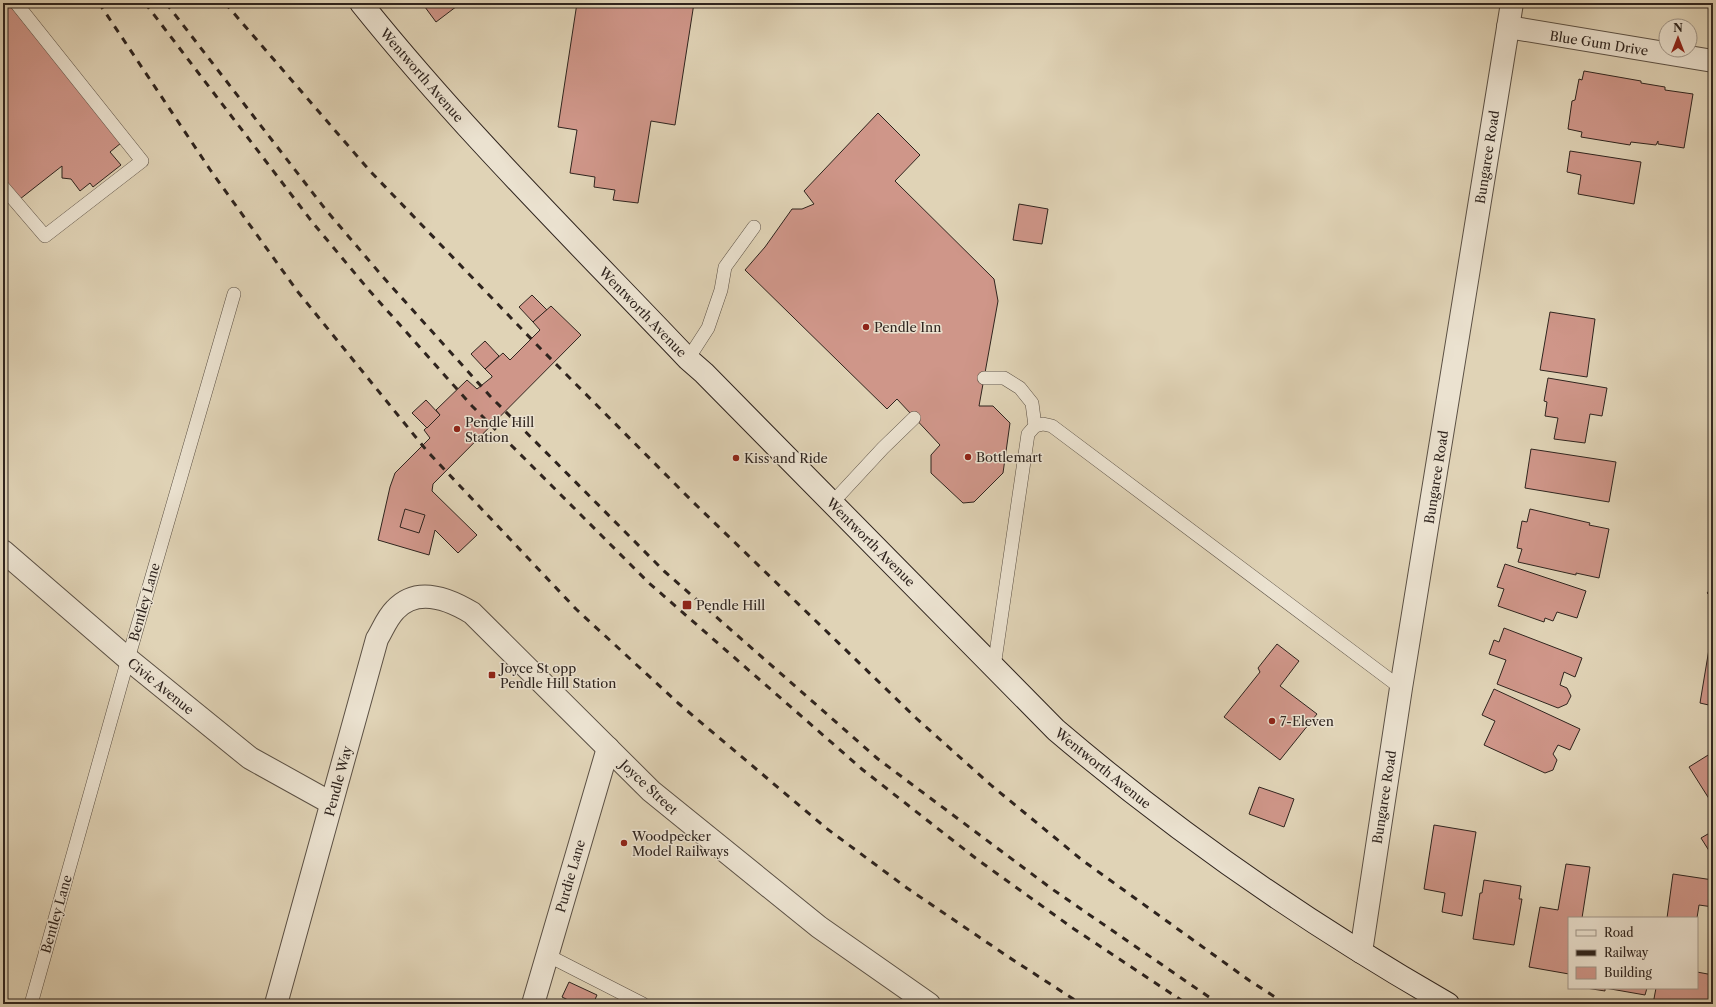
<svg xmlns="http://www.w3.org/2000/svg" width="1716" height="1007" viewBox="0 0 1716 1007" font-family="'Libre Caslon Text',serif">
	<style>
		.building { fill: #cf9689; stroke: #2f241e }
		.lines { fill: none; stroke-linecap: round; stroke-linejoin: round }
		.service-casing { stroke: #5b5044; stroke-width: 14 }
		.minor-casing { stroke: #5b5044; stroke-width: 24 }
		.tertiary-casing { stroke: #5b5044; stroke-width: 24 }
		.secondary-casing { stroke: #2f241e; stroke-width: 24 }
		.service { stroke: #ebe2d0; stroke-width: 13 }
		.minor { stroke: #ebe2d0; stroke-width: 22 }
		.tertiary { stroke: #ebe2d0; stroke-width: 22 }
		.secondary { stroke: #ebe2d0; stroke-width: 22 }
		.rail { stroke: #2f241e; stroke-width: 3; stroke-dasharray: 7 7; stroke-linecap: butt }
		.poi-dot { fill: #8f2418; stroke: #ebe2d0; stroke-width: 1.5 }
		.labels { text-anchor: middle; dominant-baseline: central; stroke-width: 3; stroke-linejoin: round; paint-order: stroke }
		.street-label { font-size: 13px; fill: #2f241e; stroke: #ebe2d0 }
		.poi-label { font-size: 13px; fill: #2f241e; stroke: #ebe2d0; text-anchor: start }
	</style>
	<rect width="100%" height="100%" fill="#e0d3b6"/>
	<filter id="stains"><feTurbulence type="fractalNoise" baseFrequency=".005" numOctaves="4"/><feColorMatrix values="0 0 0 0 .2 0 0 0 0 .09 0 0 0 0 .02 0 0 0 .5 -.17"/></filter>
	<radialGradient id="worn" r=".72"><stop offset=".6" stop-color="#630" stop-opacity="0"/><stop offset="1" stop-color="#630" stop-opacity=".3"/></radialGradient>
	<g class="building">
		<polygon points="3,3 8,3 121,143 110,152 121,165 93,187 90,183 80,191 71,179 62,178 62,166 20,199 3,178"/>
		<polygon points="422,3 461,3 436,22"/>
		<polygon points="577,3 694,3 675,125 651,121 638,203 613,200 615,190 594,187 595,177 570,173 577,130 558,127"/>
		<polygon points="1584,71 1641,81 1641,83 1665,87 1665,90 1693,94 1684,148 1658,144 1658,141 1656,145 1631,142 1630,145 1581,137 1582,132 1568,129 1572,101 1575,100 1579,79 1582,80"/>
		<polygon points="878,113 920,155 895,181 994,279 998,301 979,406 993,406 1010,423 1003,473 974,502 963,503 931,473 931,455 940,445 897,399 887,409 745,270 765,247 792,209 802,209 814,204 804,191"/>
		<polygon points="1570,151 1641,162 1634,204 1578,194 1581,175 1567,172"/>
		<polygon points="1019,204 1048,209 1042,244 1013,240"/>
		<polygon points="532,295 547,310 533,322 519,307"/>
		<polygon points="551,306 581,335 433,484 432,491 477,535 458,553 435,530 429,555 378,540 390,487 395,473 430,438 424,430 440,415 436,410 467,380 477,389 492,377 492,376 485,369 503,353 510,360 540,330 533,322"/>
		<polygon points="1550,312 1595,319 1587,377 1540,370"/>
		<polygon points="485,341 499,356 485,369 471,354"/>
		<polygon points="1548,378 1607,388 1602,416 1590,414 1585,443 1554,439 1558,418 1545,416 1547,402 1544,401"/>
		<polygon points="426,400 440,415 427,428 412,413"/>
		<polygon points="1531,449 1616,462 1609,502 1525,488"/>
		<polygon points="405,509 425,515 419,533 400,527"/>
		<polygon points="1530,509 1590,523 1589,525 1609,529 1599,578 1576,573 1576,575 1518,562 1522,549 1517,548 1522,521 1527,522"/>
		<polygon points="1505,564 1586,591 1577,618 1557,612 1553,621 1545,618 1544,622 1498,606 1504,589 1497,587"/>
		<polygon points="1713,586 1713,598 1707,593"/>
		<polygon points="1504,628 1582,658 1575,677 1564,672 1560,685 1567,688 1571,696 1567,704 1558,708 1497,684 1506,660 1489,654 1494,640 1499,642"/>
		<polygon points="1711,637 1713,638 1713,706 1700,703"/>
		<polygon points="1277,644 1299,661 1280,686 1317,714 1280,760 1224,717 1260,672 1258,668"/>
		<polygon points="1494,689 1580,729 1570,750 1558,745 1553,754 1557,760 1553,770 1545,773 1484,745 1495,721 1482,715"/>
		<polygon points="1713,752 1713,805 1689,767"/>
		<polygon points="1259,787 1294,799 1284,827 1249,814"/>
		<polygon points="1434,825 1476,832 1462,916 1442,912 1445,893 1424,889"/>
		<polygon points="1713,831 1713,857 1701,838"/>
		<polygon points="1566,864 1590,867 1582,918 1569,918 1569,974 1529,967 1540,907 1558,910"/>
		<polygon points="1673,874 1713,880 1713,907 1699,905 1697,918 1667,918"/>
		<polygon points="1484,880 1521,886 1519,899 1522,899 1514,945 1473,939 1480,893 1482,893"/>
		<polygon points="1697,972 1713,975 1713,1004 1653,1004 1656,988 1697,988"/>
		<polygon points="569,982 597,995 593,1004 576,1004 562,997"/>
		<polygon points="1586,988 1647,988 1645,995 1605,988 1605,991"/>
	</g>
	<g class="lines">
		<defs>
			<g id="service">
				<polyline points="3,187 45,236 142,161 16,3"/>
				<polyline points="688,359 708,328 721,290 725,267 754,227"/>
				<polyline points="984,378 1004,378 1020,388 1032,403 1035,426"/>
				<polyline points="832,503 883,448 914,418"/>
				<polyline points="994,667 1028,434 1035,426 1043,424 1052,426 1401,688"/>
				<polyline points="547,955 643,1004"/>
				<polyline points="31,1004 128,659 234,294"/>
			</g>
			<g id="minor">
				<polyline points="1508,27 1713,61"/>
				<polyline points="3,551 128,659 250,758 331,803"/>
				<path d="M276,1004L377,639C383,629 387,618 395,610C417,586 449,599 472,613L651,791L819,927L929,1004"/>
				<polyline points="533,1004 608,748"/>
			</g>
			<polyline id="tertiary" points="1361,952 1401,688 1512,3"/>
			<path id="secondary" d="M361,3C462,129 577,242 688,359L704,373L1056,730C1177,833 1310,925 1448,1004"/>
		</defs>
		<use href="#service" class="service-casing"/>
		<use href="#minor" class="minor-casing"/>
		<use href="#tertiary" class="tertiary-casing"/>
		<use href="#secondary" class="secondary-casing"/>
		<use href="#service" class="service"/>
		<use href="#minor" class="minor"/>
		<use href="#tertiary" class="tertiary"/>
		<use href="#secondary" class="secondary"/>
		<g class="rail">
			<polyline points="99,3 211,171 298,292 427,451 576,609 678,703 826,828 907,888 1007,956 1081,1004"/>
			<polyline points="145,3 313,223 368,289 472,406 649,583 863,770 978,860 1074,929 1187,1004"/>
			<polyline points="166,3 326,210 383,277 490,396 664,571 878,759 1052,889 1219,1004"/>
			<polyline points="225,3 370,171 538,346 692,501 916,718 992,786 1082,860 1250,981 1286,1004"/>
		</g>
	</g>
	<g class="poi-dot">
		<circle cx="866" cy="327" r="4"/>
		<circle cx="457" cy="429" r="4"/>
		<circle cx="968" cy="457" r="4"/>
		<circle cx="736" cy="458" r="4"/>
		<rect x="682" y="600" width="10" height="10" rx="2"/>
		<rect x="488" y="671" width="8" height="8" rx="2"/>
		<circle cx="1272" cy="721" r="4"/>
		<circle cx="624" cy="843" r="4"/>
	</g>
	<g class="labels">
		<g class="street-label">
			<text transform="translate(1599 43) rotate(9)">Blue Gum Drive</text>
			<text transform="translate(422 75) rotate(49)">Wentworth Avenue</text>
			<text transform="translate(1487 157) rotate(-81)">Bungaree Road</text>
			<text transform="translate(643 312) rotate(46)">Wentworth Avenue</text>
			<text transform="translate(1436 477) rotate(-81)">Bungaree Road</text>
			<text transform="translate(871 542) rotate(45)">Wentworth Avenue</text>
			<text transform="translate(144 602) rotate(-74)">Bentley Lane</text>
			<text transform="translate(161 686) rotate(39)">Civic Avenue</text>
			<text transform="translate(1103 768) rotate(39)">Wentworth Avenue</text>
			<text transform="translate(338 781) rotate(-75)">Pendle Way</text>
			<text transform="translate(649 787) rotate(43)">Joyce Street</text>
			<text transform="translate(1384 797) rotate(-81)">Bungaree Road</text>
			<text transform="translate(570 876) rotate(-74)">Purdie Lane</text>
			<text transform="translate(56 914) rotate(-74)">Bentley Lane</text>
		</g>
		<g class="poi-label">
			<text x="874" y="327">Pendle Inn</text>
			<text x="465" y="422">Pendle Hill<tspan x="465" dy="15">Station</tspan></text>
			<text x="976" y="457">Bottlemart</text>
			<text x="744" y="458">Kiss and Ride</text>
			<text x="696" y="605">Pendle Hill</text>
			<text x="500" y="668">Joyce St opp<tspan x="500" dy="15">Pendle Hill Station</tspan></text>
			<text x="1280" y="721">7-Eleven</text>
			<text x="632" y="836">Woodpecker<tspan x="632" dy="15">Model Railways</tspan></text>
		</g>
	</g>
	<rect width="1716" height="1007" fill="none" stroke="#e0d3b6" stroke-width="16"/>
	<rect x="4" y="4" width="1708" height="999" fill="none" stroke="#2f241e" stroke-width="2"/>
	<rect x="8" y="8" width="1700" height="991" fill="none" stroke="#2f241e"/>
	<rect x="1568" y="917" width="130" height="72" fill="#ebe2d0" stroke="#a09689"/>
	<rect x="1576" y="930" width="20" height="6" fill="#ebe2d0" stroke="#a09689"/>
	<text x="1604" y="937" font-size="12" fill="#2f241e">Road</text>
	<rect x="1576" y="950" width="20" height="6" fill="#2f241e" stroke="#a09689"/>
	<text x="1604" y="957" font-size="12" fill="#2f241e">Railway</text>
	<rect x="1576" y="967" width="20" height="12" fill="#cf9689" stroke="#a09689"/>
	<text x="1604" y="977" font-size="12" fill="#2f241e">Building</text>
	<g transform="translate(1678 38)"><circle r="19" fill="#ebe2d0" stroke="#a09689"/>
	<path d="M0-3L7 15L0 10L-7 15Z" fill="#8f2418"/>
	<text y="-6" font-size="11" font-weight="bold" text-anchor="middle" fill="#2f241e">N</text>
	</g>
	<rect width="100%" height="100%" filter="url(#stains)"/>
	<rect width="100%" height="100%" fill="url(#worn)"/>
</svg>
